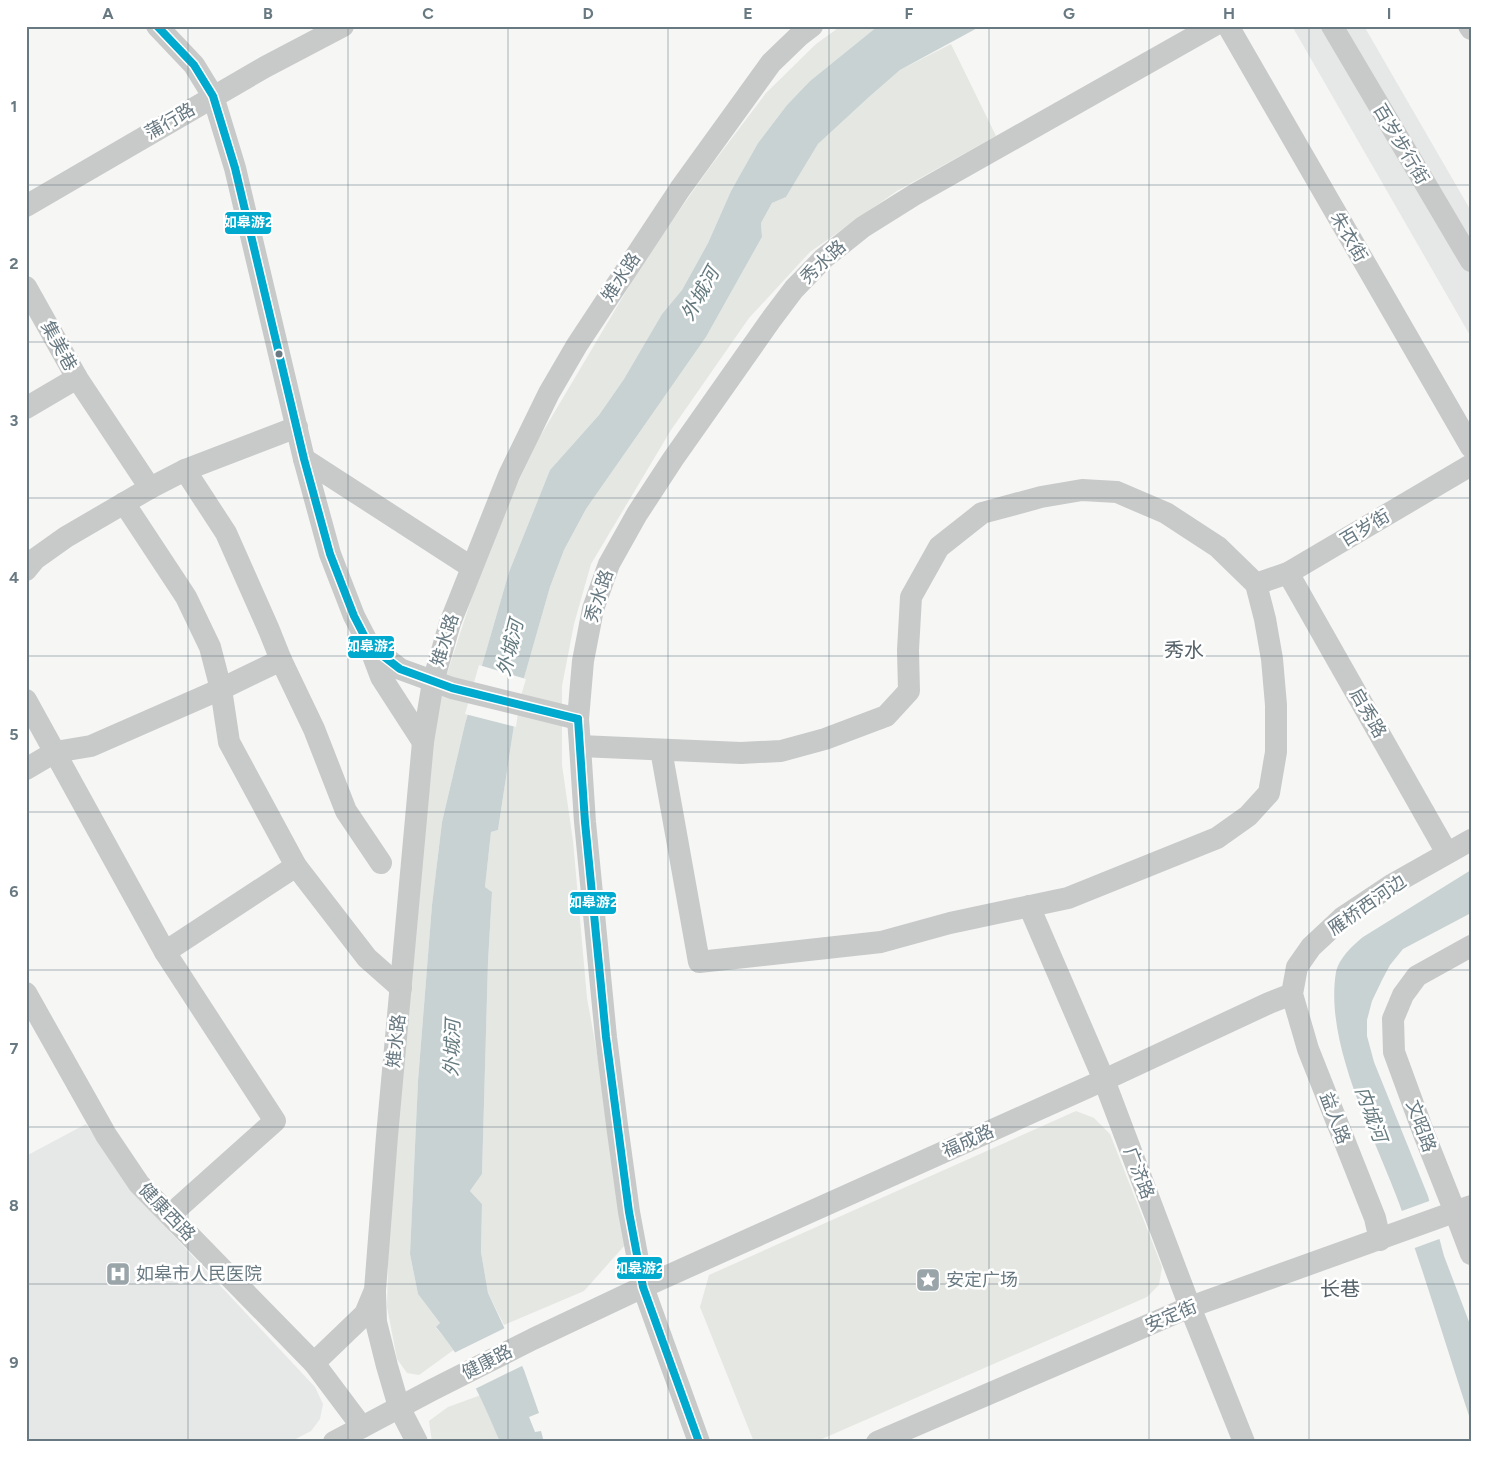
<svg xmlns="http://www.w3.org/2000/svg" width="1497" height="1468" viewBox="0 0 1497 1468" font-family="Figtree,'Noto Sans SC',sans-serif">
	<style>
		.built { fill: #e6e7e7 }
		.green { fill: #e5e7e2 }
		.water { fill: #c8d2d3 }
		.pier { fill: #f6f6f5 }
		.lines { fill: none; stroke-linecap: round; stroke-linejoin: round }
		.minor { stroke: #c8caca; stroke-width: 22 }
		.bus-1-casing { stroke: #fff; stroke-width: 11 }
		.bus-1 { stroke: #00a9ce; stroke-width: 8 }
		.grid { fill: none; stroke: #687982; stroke-width: 1; stroke-opacity: 0.55 }
		.bus-dot { fill: #687982; stroke: #fff; stroke-width: 2 }
		.labels { text-anchor: middle; dominant-baseline: central; stroke-width: 5; stroke-linejoin: round; paint-order: stroke }
		.street-label { font-size: 18px; fill: #687982; stroke: #fff }
		.poi-label { font-size: 18px; fill: #687982; stroke: #fff; text-anchor: start }
		.water-label { font-size: 19px; font-style: italic; fill: #647a7f; stroke: #fff }
		.quarter-label { font-size: 20px; fill: #556168; stroke: #fff }
		.line-badge { stroke: #fff; stroke-width: 2 }
		.badge-label { font-size: 14px; text-anchor: middle; font-weight: bold; fill: #fff }
		.neatline { fill: none; stroke: #687982; stroke-width: 2 }
		.grid-label { font-size: 16px; text-anchor: middle; font-weight: bold; fill: #687982 }
	</style>
	<rect width="100%" height="100%" fill="#f6f6f5"/>
	<g class="built">
		<polygon points="1292,26 1364,26 1471,211 1471,337"/>
		<polygon points="86,1124 129,1188 315,1387 323,1404 320,1419 311,1431 290,1442 26,1442 26,1156"/>
	</g>
	<g class="green">
		<polygon points="841,26 878,26 810,81 787,105 758,143 731,191 708,243 682,290 662,314 624,379 599,415 550,470 509,572 465,724 442,822 432,905 418,1081 410,1254 418,1294 440,1323 436,1328 455,1349 419,1375 407,1373 397,1359 387,1307 391,1138 436,708 489,544 538,440 647,256 710,167 766,93 816,44"/>
		<polygon points="951,44 996,136 897,191 810,252 749,318 671,430 591,564 574,624 562,686 562,765 573,841 587,998 605,1097 625,1245 584,1291 504,1325 488,1293 481,1252 482,1204 470,1191 482,1174 488,962 492,892 485,887 491,832 498,830 518,699 550,587 564,550 586,509 706,337 762,237 761,223 772,203 786,197 818,144 869,97 900,70"/>
		<polygon points="1076,1111 1094,1118 1110,1134 1162,1267 1159,1285 1147,1297 815,1442 754,1442 700,1307 709,1275"/>
		<polygon points="481,1395 500,1442 432,1442 429,1421 448,1407"/>
	</g>
	<g class="water">
		<path d="M878,26H981L900,70L869,97L818,144L786,197L772,203L761,223L762,237L706,337L586,509L564,550L550,587L518,699L498,830L491,832L485,887L492,892L488,962L482,1174L470,1191L482,1204L481,1252L488,1293L524,1370L539,1413L529,1417L535,1432L541,1431L544,1442H500C482,1399 466,1363 436,1327L440,1323L418,1294L410,1254L418,1081L432,905L442,822L465,724L509,572L550,470L599,415L624,379L662,314L682,290L708,243L731,191L758,143L787,105L810,81Z"/>
		<path d="M1471,870V913L1403,949L1390,965L1382,980L1372,1001L1367,1020V1036L1374,1062L1428,1196L1444,1256L1471,1327V1422C1447,1349 1425,1275 1399,1203C1375,1137 1324,1044 1336,972C1339,958 1353,945 1363,937Z"/>
	</g>
	<g class="pier">
		<polygon points="479,665 526,679 520,699 516,727 465,714"/>
		<polygon points="1432,1200 1442,1238 1412,1249 1399,1212"/>
		<polygon points="507,1327 524,1365 475,1389 454,1353"/>
	</g>
	<g class="lines">
		<g class="minor">
			<polyline points="157,26 194,65 213,96 235,168 304,459 330,554 354,616 369,645 400,669 452,688 578,719"/>
			<polyline points="1228,26 1471,447"/>
			<polyline points="1332,26 1471,261"/>
			<polyline points="1469,26 1471,29"/>
			<polyline points="26,206 265,67 343,26"/>
			<polyline points="26,287 77,378 150,488"/>
			<polyline points="26,408 77,378"/>
			<polyline points="304,459 471,567"/>
			<polyline points="185,470 226,533 269,630 281,660 314,729 346,811 381,863"/>
			<polyline points="124,503 186,597 210,647 221,689 229,742 296,866 367,958 401,988"/>
			<polyline points="26,570 35,559 66,537 150,488 185,470 297,427"/>
			<polyline points="1288,573 1447,853"/>
			<polyline points="1256,584 1288,573 1471,465"/>
			<polyline points="369,645 381,677 423,742"/>
			<polyline points="26,700 165,952 275,1121 170,1215"/>
			<polyline points="580,746 741,753 781,751 825,739 886,716 909,691 908,650 911,597 939,547 982,513 1041,497 1082,490 1117,492 1166,513 1218,547 1256,584 1265,619 1272,659 1276,705 1276,752 1269,793 1248,816 1217,838 1068,898 950,923 881,942 699,962 661,750"/>
			<polyline points="26,769 55,752 91,746 221,689 281,660"/>
			<polyline points="1029,906 1104,1080 1190,1307 1244,1442"/>
			<polyline points="1471,946 1417,976 1403,995 1393,1019 1394,1052 1424,1134 1455,1212 1471,1254"/>
			<polyline points="165,952 296,866"/>
			<polyline points="26,993 106,1135 139,1184 314,1363 362,1427"/>
			<polyline points="1380,1240 1375,1218 1308,1049 1292,994 1297,967 1311,947 1342,918 1393,884 1471,840"/>
			<polyline points="375,1293 376,1322 387,1366 399,1407 417,1442"/>
			<polyline points="314,1363 365,1314 375,1290 387,1136 423,742 433,682 450,623 509,475 549,393 577,345 680,189 771,63 799,36 812,26"/>
			<polyline points="334,1442 432,1390 533,1339 643,1287 1104,1080 1269,1003 1292,994"/>
			<polyline points="699,1442 643,1287 629,1212 617,1125 606,1037 585,822 580,746 578,719 583,661 593,609 609,564 637,514 673,459 770,321 794,289 824,258 863,227 914,195 1213,26"/>
			<polyline points="877,1442 1190,1307 1471,1206"/>
		</g>
		<defs>
			<g id="bus-1">
				<polyline points="157,26 194,65 213,96 235,168 304,459 330,554 354,616 369,645 400,669 452,688 578,719"/>
				<polyline points="578,719 585,822 606,1037 629,1212 643,1287 699,1442"/>
			</g>
		</defs>
		<use href="#bus-1" class="bus-1-casing"/>
		<use href="#bus-1" class="bus-1"/>
	</g>
	<path class="grid" d="M188,26V1442M348,26V1442M508,26V1442M668,26V1442M829,26V1442M989,26V1442M1149,26V1442M1309,26V1442M26,185H1471M26,342H1471M26,498H1471M26,656H1471M26,812H1471M26,970H1471M26,1127H1471M26,1284H1471"/>
	<defs>
		<symbol id="hospital-square" viewBox="-11 -11 22 22"><rect x="-9" y="-9" width="18" height="18" rx="4" fill="#9aa5aa" stroke="#fff"/><path d="M-5-5h3v3.5h4V-5h3V5h-3V1.5h-4V5h-3Z" fill="#fff"/></symbol>
		<symbol id="sight-square" viewBox="-11 -11 22 22"><rect x="-9" y="-9" width="18" height="18" rx="4" fill="#9aa5aa" stroke="#fff"/><path d="M0-6L1.8-2.2L6-1.7L2.9 1.2L3.7 5.4L0 3.3L-3.7 5.4L-2.9 1.2L-6-1.7L-1.8-2.2Z" fill="#fff"/></symbol>
	</defs>
	<g fill-rule="evenodd">
		<use href="#hospital-square" x="104" y="1260" width="28" height="28"/>
		<use href="#sight-square" x="914" y="1266" width="28" height="28"/>
	</g>
	<circle class="bus-dot" cx="279" cy="354" r="4.5"/>
	<g class="labels">
		<g class="street-label">
			<text transform="translate(170 121) rotate(-30)">蒲行路</text>
			<text transform="translate(1401 144) rotate(59)">百岁步行街</text>
			<text transform="translate(1349 237) rotate(60)">朱衣街</text>
			<text transform="translate(823 262) rotate(-43)">秀水路</text>
			<text transform="translate(621 277) rotate(-57)">雉水路</text>
			<text transform="translate(59 346) rotate(61)">集美巷</text>
			<text transform="translate(1365 528) rotate(-31)">百岁街</text>
			<text transform="translate(599 596) rotate(-72)">秀水路</text>
			<text transform="translate(445 640) rotate(-73)">雉水路</text>
			<text transform="translate(1368 713) rotate(60)">启秀路</text>
			<text transform="translate(1367 905) rotate(-35)">雁桥西河边</text>
			<text transform="translate(396 1041) rotate(-84)">雉水路</text>
			<text transform="translate(1335 1118) rotate(69)">益人路</text>
			<text transform="translate(1421 1126) rotate(70)">文昭路</text>
			<text transform="translate(968 1141) rotate(-24)">福成路</text>
			<text transform="translate(1139 1173) rotate(69)">广济路</text>
			<text transform="translate(167 1212) rotate(46)">健康西路</text>
			<text transform="translate(1171 1316) rotate(-23)">安定街</text>
			<text transform="translate(487 1362) rotate(-27)">健康路</text>
		</g>
		<g class="poi-label">
			<text x="136" y="1274">如皋市人民医院</text>
			<text x="946" y="1280">安定广场</text>
		</g>
		<g class="water-label">
			<text transform="translate(700 294) rotate(-61)">外城河</text>
			<text transform="translate(510 648) rotate(-76)">外城河</text>
			<text transform="translate(452 1048) rotate(-88)">外城河</text>
			<text transform="translate(1371 1114) rotate(70)">内城河</text>
		</g>
		<g class="quarter-label">
			<text x="1184" y="650">秀水</text>
			<text x="1340" y="1289">长巷</text>
		</g>
	</g>
	<g class="line-badge">
		<rect x="224" y="211" width="48" height="24" rx="5" fill="#00a9ce"/>
		<rect x="347" y="635" width="48" height="24" rx="5" fill="#00a9ce"/>
		<rect x="569" y="891" width="48" height="24" rx="5" fill="#00a9ce"/>
		<rect x="616" y="1256" width="47" height="24" rx="5" fill="#00a9ce"/>
	</g>
	<g class="badge-label">
		<text x="248" y="227">如皋游2</text>
		<text x="371" y="651">如皋游2</text>
		<text x="593" y="907">如皋游2</text>
		<text x="639" y="1273">如皋游2</text>
	</g>
	<rect width="1497" height="1468" fill="none" stroke="#ffffff" stroke-width="55"/>
	<rect x="28" y="28" width="1442" height="1412" class="neatline"/>
	<g class="grid-label">
		<text x="108" y="19">A</text>
		<text x="268" y="19">B</text>
		<text x="428" y="19">C</text>
		<text x="588" y="19">D</text>
		<text x="748" y="19">E</text>
		<text x="909" y="19">F</text>
		<text x="1069" y="19">G</text>
		<text x="1229" y="19">H</text>
		<text x="1389" y="19">I</text>
		<text x="14" y="112">1</text>
		<text x="14" y="269">2</text>
		<text x="14" y="426">3</text>
		<text x="14" y="583">4</text>
		<text x="14" y="740">5</text>
		<text x="14" y="897">6</text>
		<text x="14" y="1054">7</text>
		<text x="14" y="1211">8</text>
		<text x="14" y="1368">9</text>
	</g>
</svg>
